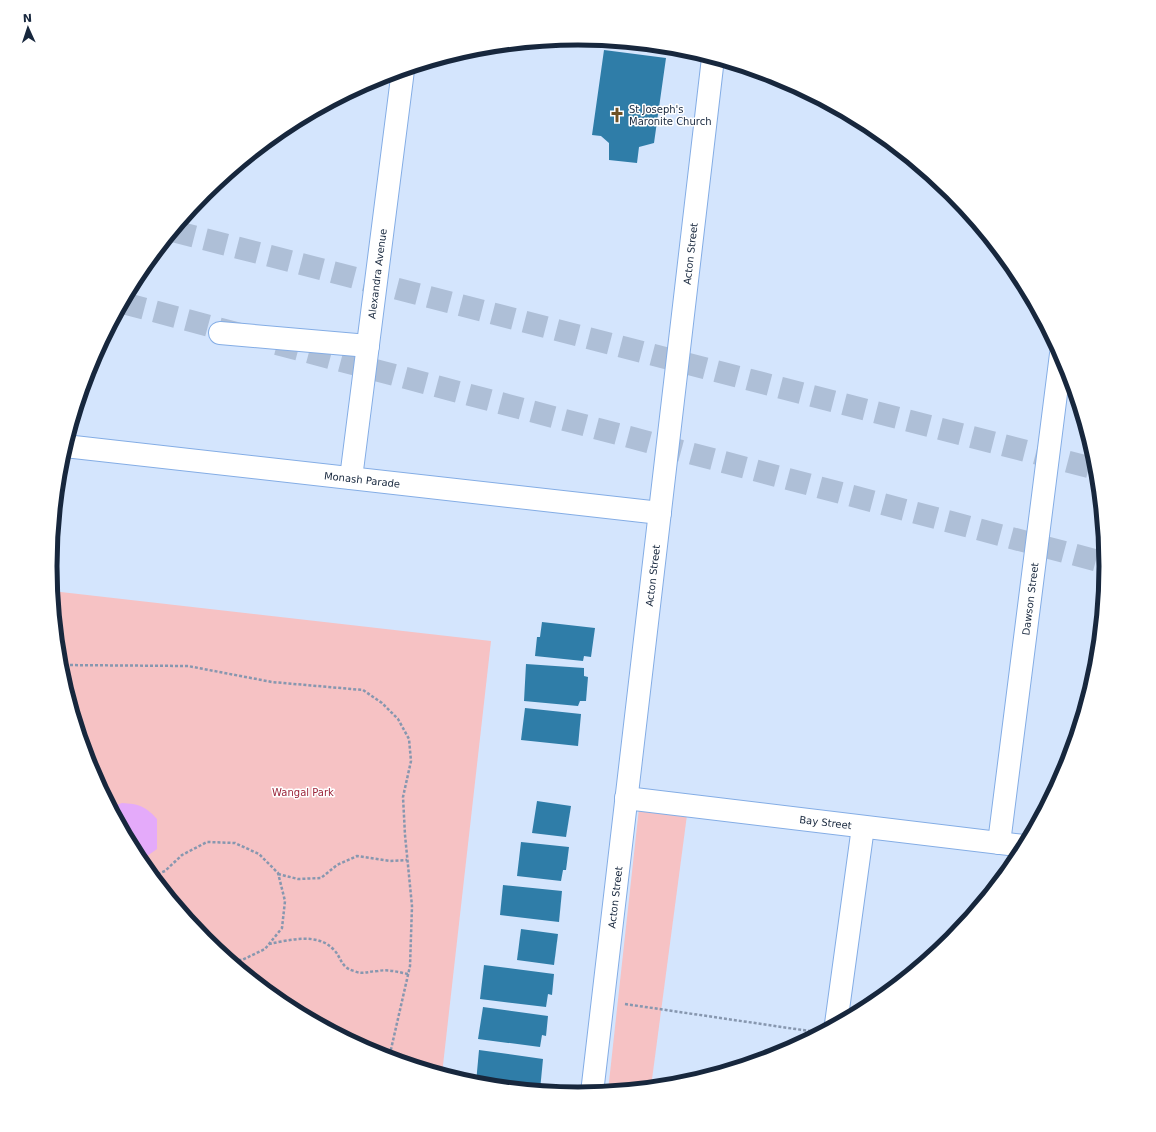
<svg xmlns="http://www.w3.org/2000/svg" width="1156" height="1132" viewBox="0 0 1156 1132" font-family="'DejaVu Sans',sans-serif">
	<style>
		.green { fill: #f6c2c4 }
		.water { fill: #e4aafa }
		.building { fill: #2f7da8 }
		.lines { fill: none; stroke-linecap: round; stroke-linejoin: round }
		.highway-tunnel { stroke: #aebfd7; stroke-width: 22; stroke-dasharray: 22 11; stroke-linecap: butt }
		.minor-casing { stroke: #84ade5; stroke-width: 24 }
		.path { stroke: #8797af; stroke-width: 2.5; stroke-dasharray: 3 2; stroke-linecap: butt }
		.minor { stroke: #fff; stroke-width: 22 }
		.labels { text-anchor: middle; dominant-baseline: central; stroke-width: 3; stroke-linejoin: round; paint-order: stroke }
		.poi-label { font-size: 10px; fill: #17273d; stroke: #fff; text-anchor: start }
		.street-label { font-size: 10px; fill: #17273d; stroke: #fff }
		.park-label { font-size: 10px; fill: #9b2439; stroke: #fff }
		.rim { fill: none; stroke: #17273d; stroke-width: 5 }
	</style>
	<rect width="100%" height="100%" fill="#d4e5fd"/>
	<g class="green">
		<polygon points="52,591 491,641 442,1074 376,1054 284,1005 204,939 139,859 90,768 60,669"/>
		<polygon points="639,808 687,815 651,1087 608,1091"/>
	</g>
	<path class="water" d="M122,803C139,804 145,806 157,819V849L140,861L111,807Z"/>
	<g class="building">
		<polygon points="604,50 666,58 654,143 639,147 637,163 609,160 609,143 601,136 592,135"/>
		<polygon points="542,622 595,628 591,657 584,656 583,661 535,656 537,637 540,637"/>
		<polygon points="526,664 584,668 584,676 588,677 586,701 580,701 578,706 524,701"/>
		<polygon points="525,708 581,714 578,746 521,740"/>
		<polygon points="537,801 571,806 566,837 532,833"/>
		<polygon points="521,842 569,847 566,870 563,870 561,881 517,876"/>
		<polygon points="503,885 562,891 559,922 500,915"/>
		<polygon points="521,929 558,934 554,965 517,960"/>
		<polygon points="484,965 554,974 552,995 548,994 546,1007 480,999"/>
		<polygon points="483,1007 548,1016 546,1036 542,1035 540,1047 478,1039"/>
		<polygon points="479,1050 543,1059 540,1090 476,1083"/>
	</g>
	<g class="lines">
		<g class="highway-tunnel">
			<polyline points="173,231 1096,469"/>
			<polyline points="123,303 240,334"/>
			<polyline points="277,344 1106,563"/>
		</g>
		<defs>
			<g id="minor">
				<polyline points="220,333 368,346"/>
				<path id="s1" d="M65,446L660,513"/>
				<path id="s2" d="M351,478L403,70"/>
				<path id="s3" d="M626,798L1024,846"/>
				<path id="s4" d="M999,843L1061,354"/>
				<polyline points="836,1024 863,827"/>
				<path id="s5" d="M592,1093L713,58"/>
			</g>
		</defs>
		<use href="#minor" class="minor-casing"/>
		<g class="path">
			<polyline points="60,665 188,666 272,682 363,690 382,703 398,719 409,739 411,761 403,797 405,835 412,906 410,966 389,1058"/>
			<polyline points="278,874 298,879 321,878 337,865 357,856 390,861 407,860"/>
			<polyline points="153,876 165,871 182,855 207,842 235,843 259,854 278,873 285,901 282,928 265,949 242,960 230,960"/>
			<path d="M269,944C289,940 318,932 334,950C342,958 340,967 354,971C363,975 369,971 378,971C388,969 398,972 408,974"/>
			<polyline points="625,1004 816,1032"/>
		</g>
		<use href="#minor" class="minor"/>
	</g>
	<defs>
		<symbol id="church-bare" viewBox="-9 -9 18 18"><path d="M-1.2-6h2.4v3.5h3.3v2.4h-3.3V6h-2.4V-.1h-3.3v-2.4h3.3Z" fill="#6f5226" stroke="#fff" stroke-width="2.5" paint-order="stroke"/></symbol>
	</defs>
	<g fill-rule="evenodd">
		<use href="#church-bare" x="606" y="104" width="22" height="22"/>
	</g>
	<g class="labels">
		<g class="poi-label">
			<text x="629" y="109">St Joseph's<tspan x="629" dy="12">Maronite Church</tspan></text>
		</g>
		<g class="street-label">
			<text stroke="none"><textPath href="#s5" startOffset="845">Acton Street</textPath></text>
			<text stroke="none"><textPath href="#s2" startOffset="206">Alexandra Avenue</textPath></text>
			<text stroke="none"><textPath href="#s1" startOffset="299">Monash Parade</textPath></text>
			<text stroke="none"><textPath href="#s5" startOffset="521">Acton Street</textPath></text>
			<text stroke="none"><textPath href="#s4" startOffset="246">Dawson Street</textPath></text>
			<text stroke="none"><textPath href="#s3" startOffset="201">Bay Street</textPath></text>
			<text stroke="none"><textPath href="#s5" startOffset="197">Acton Street</textPath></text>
		</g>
		<g class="park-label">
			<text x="303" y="792">Wangal Park</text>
		</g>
	</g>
	<path d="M0 0H1156V1132H0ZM57 566a521 521 0 1 1 1042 0a521 521 0 1 1-1042 0Z" fill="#fff" fill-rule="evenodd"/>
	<path class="rim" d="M57 566a521 521 0 1 1 1042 0a521 521 0 1 1-1042 0Z"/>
	<g transform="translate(28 28) rotate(357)" stroke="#ffffff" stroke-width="3" paint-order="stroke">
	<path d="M0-3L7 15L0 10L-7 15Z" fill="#17273d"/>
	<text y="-6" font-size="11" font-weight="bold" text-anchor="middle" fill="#17273d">N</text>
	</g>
</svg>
